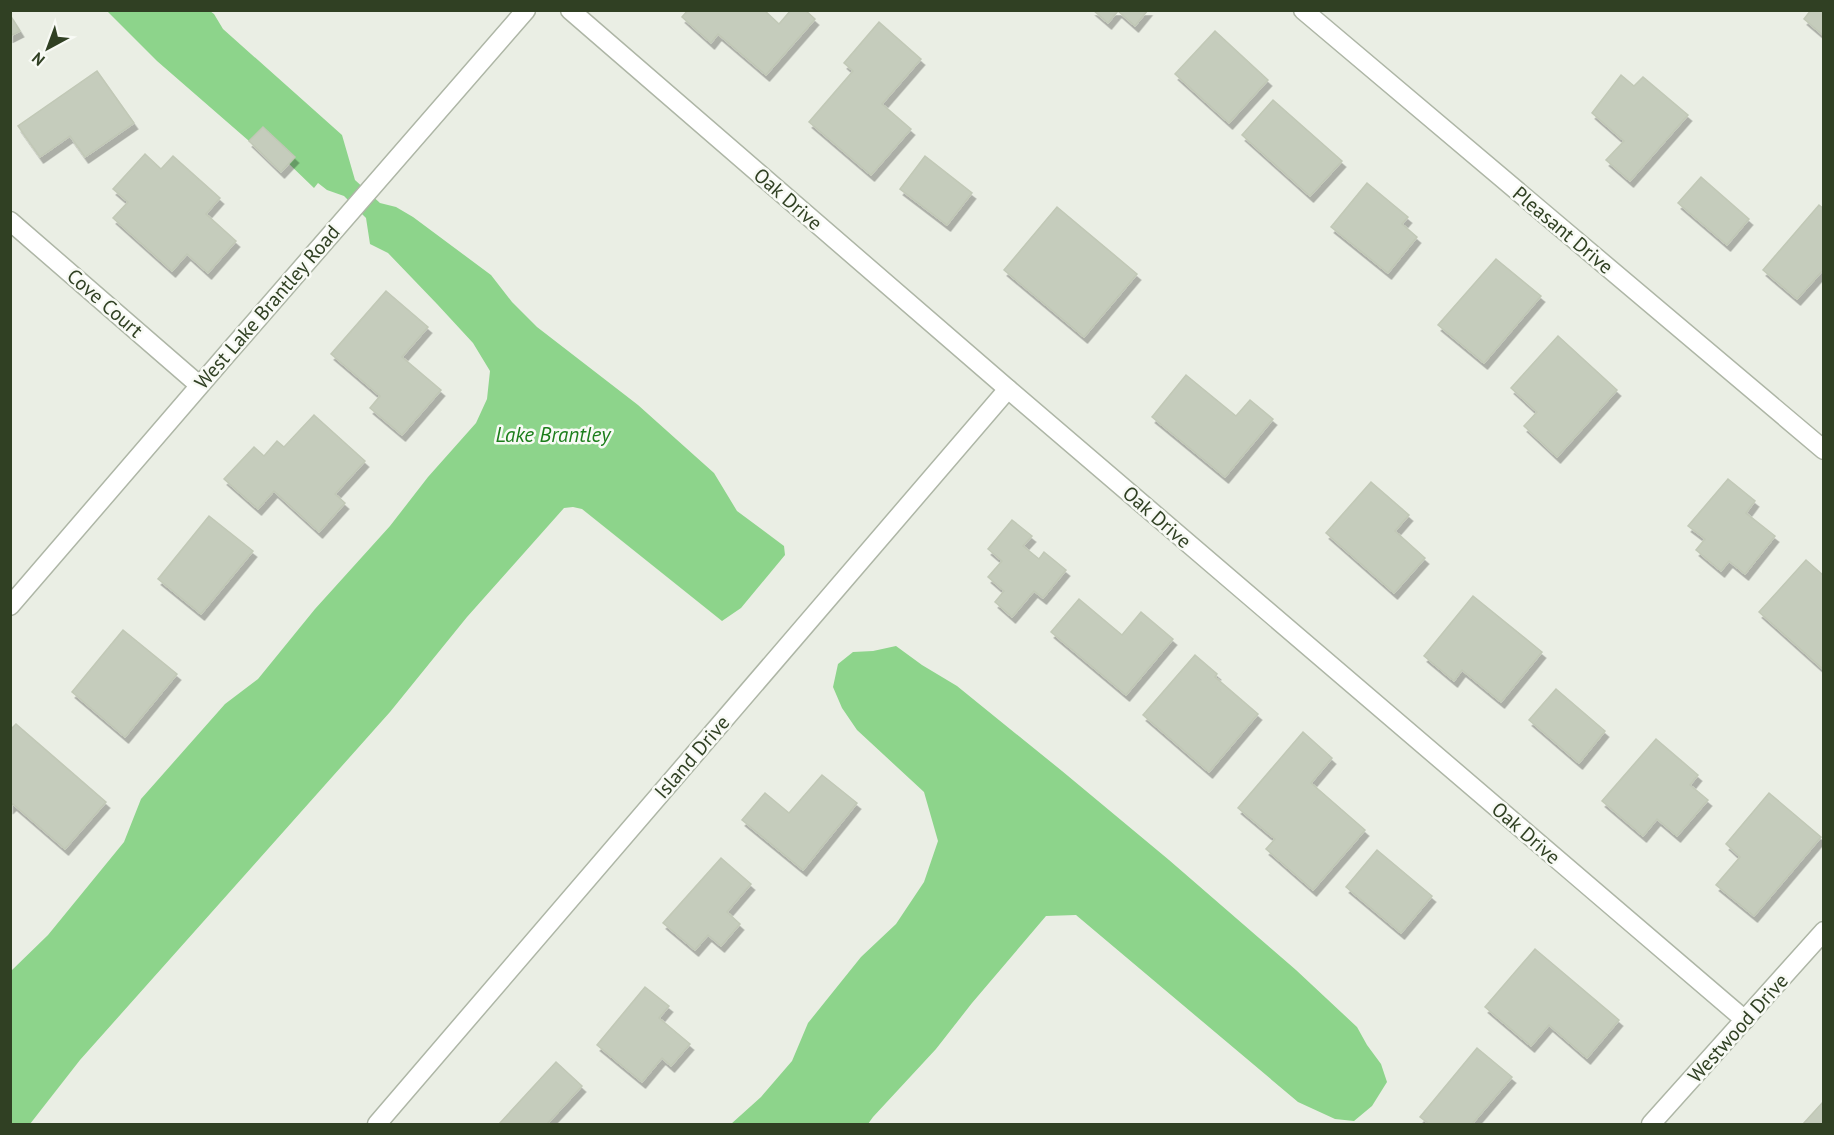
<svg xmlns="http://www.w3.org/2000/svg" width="1834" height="1135" viewBox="0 0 1834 1135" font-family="'PT Sans',sans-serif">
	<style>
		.water { fill: #8dd48b }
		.building { fill: #c5ccbc; stroke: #c1c8b6; stroke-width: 1.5; filter: url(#shadow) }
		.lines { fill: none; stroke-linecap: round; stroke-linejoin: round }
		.street-casing { stroke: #aeb6a6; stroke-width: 21 }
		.street { stroke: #fff; stroke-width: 18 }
		.labels { text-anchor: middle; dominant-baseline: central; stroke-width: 5; stroke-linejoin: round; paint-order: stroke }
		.street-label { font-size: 20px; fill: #304023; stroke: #f8faf5 }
		.water-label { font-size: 21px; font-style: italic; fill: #1c7e1b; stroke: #f8faf5 }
	</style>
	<defs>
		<filter id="shadow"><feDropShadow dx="3.5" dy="6" stdDeviation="0" flood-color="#0004"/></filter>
	</defs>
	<rect width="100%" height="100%" fill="#eaeee4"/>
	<g class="water">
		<polygon points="107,11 210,11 214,14 223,29 342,135 355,180 380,203 396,207 413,217 491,275 512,302 537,327 638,405 714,473 737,511 784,546 785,555 741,608 722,621 582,509 573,507 564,508 467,617 390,712 80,1060 30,1124 11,1124 11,971 48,935 124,842 141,799 225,704 258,679 315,609 390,526 428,477 476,423 487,399 490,371 473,343 437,304 388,253 370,244 366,218 344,196 327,190 318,183 314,188 257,133 249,141 157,61"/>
		<polygon points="896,646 922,665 957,686 1062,771 1169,860 1296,970 1357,1027 1367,1045 1381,1064 1387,1082 1372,1106 1354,1121 1335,1119 1298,1102 1076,915 1046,916 972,1003 936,1049 873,1117 868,1124 731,1124 761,1097 792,1061 808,1023 861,957 896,924 924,882 938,841 924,792 857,730 842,708 833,687 838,664 853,652 873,651"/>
	</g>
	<g class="building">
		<polygon points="688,10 764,10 779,24 791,10 805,10 815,19 766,75 718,34 711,43 682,17"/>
		<polygon points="1093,10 1148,10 1135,26 1118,11 1108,23"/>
		<polygon points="1811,10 1824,10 1824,36 1804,19"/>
		<polygon points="10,15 20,31 10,36"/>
		<polygon points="879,22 921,59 882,104 911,129 871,175 809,122 853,71 844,63"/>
		<polygon points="1215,31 1268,80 1229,123 1175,74"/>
		<polygon points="97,71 134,123 85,157 70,136 40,157 18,126"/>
		<polygon points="1621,75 1634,86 1643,77 1688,115 1630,181 1606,160 1624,141 1592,113"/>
		<polygon points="1273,100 1342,161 1310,196 1242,135"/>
		<polygon points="263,127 295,157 281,172 249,141"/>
		<polygon points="145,154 161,169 173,156 220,198 206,214 236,241 208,273 187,254 172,271 113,218 128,202 113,189"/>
		<polygon points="925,156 972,193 947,225 900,189"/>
		<polygon points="1701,177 1749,219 1727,245 1678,203"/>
		<polygon points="1367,183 1408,217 1402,224 1417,237 1388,273 1331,227"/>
		<polygon points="1819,205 1824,209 1824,269 1797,299 1763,270"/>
		<polygon points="1057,207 1137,274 1084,337 1004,270"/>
		<polygon points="1496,259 1541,296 1484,363 1438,325"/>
		<polygon points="386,291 428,327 402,357 441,390 402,435 370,408 380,396 331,354"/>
		<polygon points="1558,336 1617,390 1557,457 1524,426 1537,412 1511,388"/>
		<polygon points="1186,375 1236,416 1250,400 1273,419 1225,477 1152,417"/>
		<polygon points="314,415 365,461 335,494 345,503 319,532 274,491 258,509 224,479 254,447 264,456 277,441 284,447"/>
		<polygon points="1728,479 1755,501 1746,513 1775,536 1745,574 1729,561 1721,571 1696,550 1705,539 1688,526"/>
		<polygon points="1371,482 1409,515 1395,531 1425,558 1394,593 1326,533"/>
		<polygon points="209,516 253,551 201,614 158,579"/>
		<polygon points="1012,520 1032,536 1023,546 1039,559 1044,552 1066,570 1043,598 1034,591 1012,617 995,602 1004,591 988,577 1002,561 988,549"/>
		<polygon points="1806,560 1824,576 1824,670 1759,612"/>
		<polygon points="1473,596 1542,652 1501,702 1462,670 1454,681 1424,656"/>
		<polygon points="1079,599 1122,635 1141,612 1173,639 1126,695 1051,632"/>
		<polygon points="123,630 177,674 125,737 72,692"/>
		<polygon points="1195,655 1217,674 1215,677 1258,714 1209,772 1143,715"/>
		<polygon points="1556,689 1605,731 1579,763 1529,720"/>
		<polygon points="16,724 106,802 65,849 13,804 10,807 10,730"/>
		<polygon points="1303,732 1332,758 1311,783 1365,830 1313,890 1266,849 1275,839 1238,808"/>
		<polygon points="1656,739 1698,775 1690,785 1708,800 1677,836 1657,819 1643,836 1602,801"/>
		<polygon points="822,775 857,803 803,870 742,820 765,793 789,813"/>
		<polygon points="1769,793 1821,837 1754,916 1716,885 1740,857 1726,844"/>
		<polygon points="1377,850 1432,896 1401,933 1346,887"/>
		<polygon points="721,858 751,884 727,912 740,924 721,946 708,935 695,950 663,923"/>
		<polygon points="1535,949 1619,1020 1587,1058 1549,1025 1531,1046 1485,1007"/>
		<polygon points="645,987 669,1006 659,1018 690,1044 671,1066 662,1058 642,1082 597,1045"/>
		<polygon points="1477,1048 1512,1077 1472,1124 1429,1124 1420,1117"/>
		<polygon points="556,1062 582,1086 547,1124 499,1124"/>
		<polygon points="1824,1101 1824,1124 1803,1124"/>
	</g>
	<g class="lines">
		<defs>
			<g id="street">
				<polyline points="570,10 1008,389 1745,1020"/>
				<polyline points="1303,10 1824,450"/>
				<polyline points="10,221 199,385"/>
				<path d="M10,606C181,406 353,209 526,10"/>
				<polyline points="377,1124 1008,389"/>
				<polyline points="1651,1124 1824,931"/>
			</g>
		</defs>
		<use href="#street" class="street-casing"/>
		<use href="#street" class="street"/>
	</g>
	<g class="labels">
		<g class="street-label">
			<text transform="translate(788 199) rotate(41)">Oak Drive</text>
			<text transform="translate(1563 230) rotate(40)">Pleasant Drive</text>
			<text transform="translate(105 303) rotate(41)">Cove Court</text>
			<text transform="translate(267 307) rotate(-49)">West Lake Brantley Road</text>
			<text transform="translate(1157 517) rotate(41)">Oak Drive</text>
			<text transform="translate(692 757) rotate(-49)">Island Drive</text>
			<text transform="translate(1526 833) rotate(41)">Oak Drive</text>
			<text transform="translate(1738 1028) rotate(-48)">Westwood Drive</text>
		</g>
		<g class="water-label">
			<text x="553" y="434">Lake Brantley</text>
		</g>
	</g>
	<rect width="1834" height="1135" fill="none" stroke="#304023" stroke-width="24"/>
	<g transform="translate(48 48) rotate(221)" stroke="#f8faf5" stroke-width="4.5" paint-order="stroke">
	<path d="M0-4.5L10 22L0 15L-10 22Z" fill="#304023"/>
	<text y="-9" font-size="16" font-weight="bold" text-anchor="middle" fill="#304023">N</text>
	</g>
</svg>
